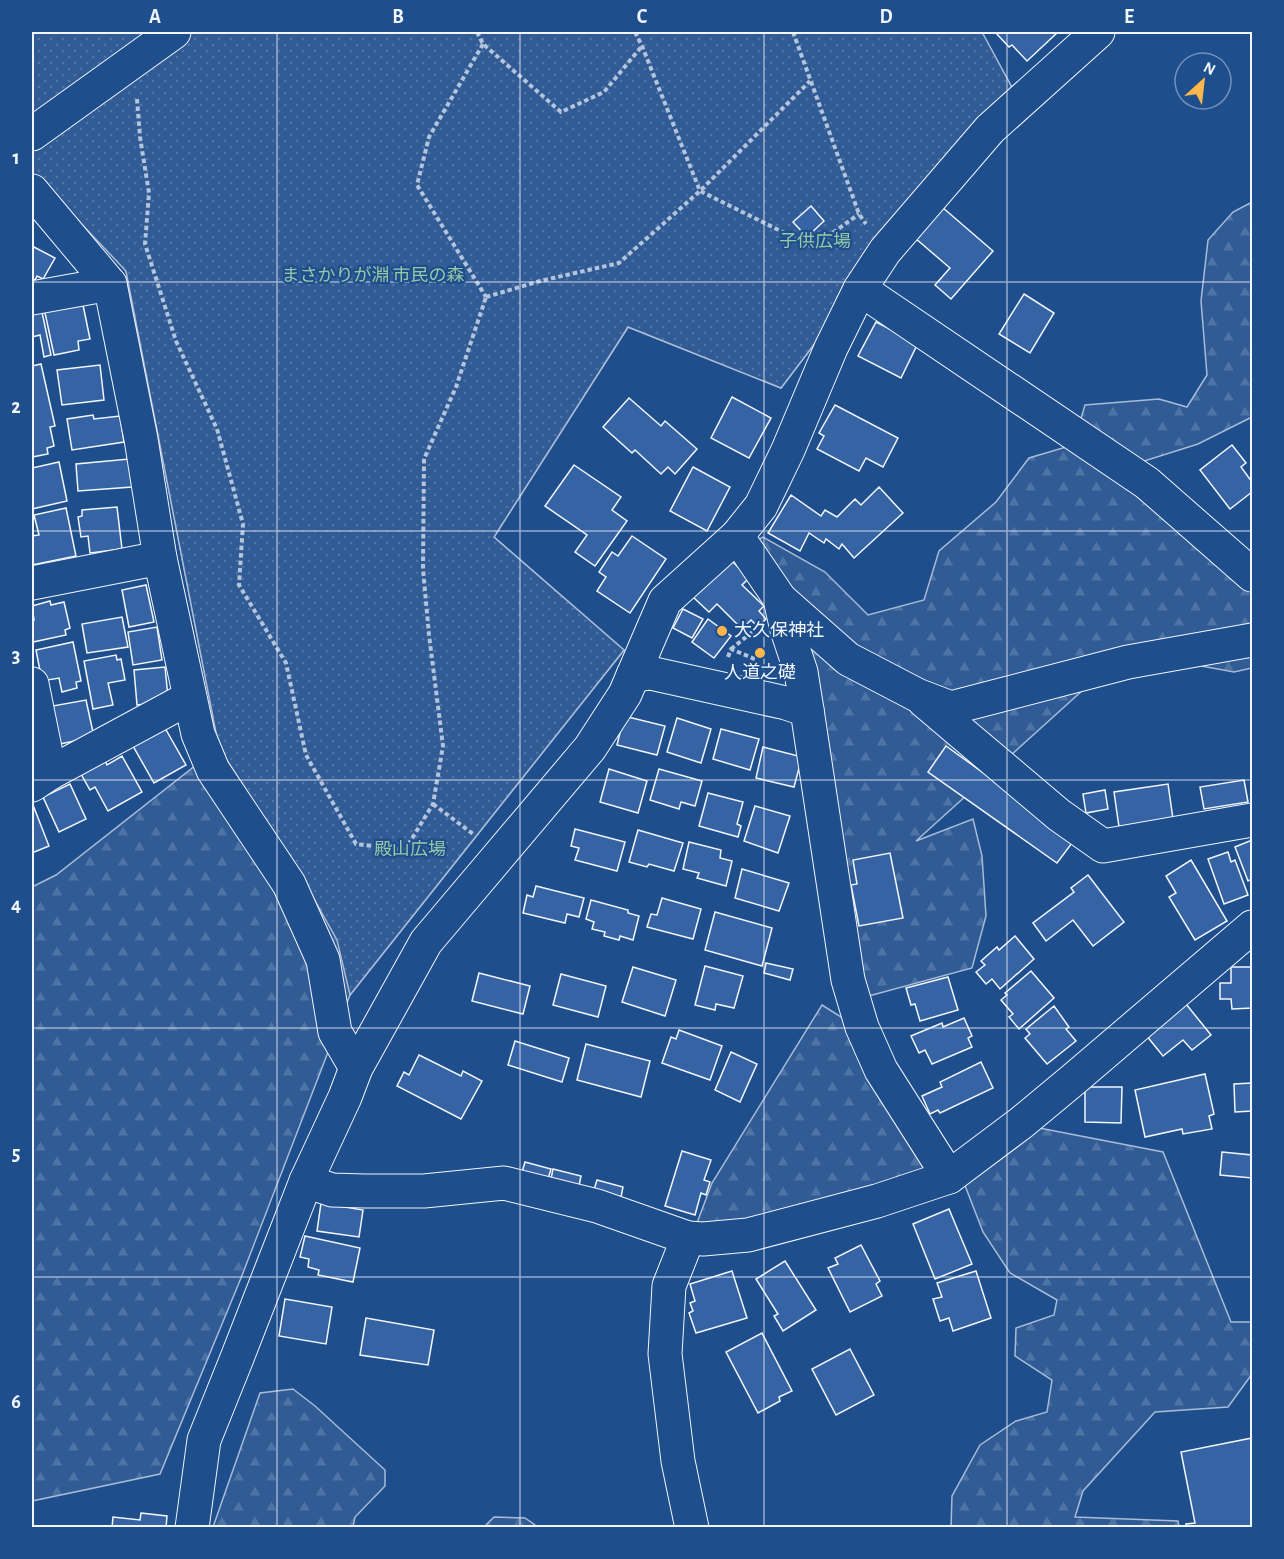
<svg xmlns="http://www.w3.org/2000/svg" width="1284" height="1559" viewBox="0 0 1284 1559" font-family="'Alegreya Sans','Noto Sans JP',sans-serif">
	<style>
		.forest { fill: url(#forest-firs); stroke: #a8bbd7; stroke-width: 1.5 }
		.park { fill: url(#park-dots); stroke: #a8bbd7; stroke-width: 1.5 }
		.building { fill: #3563a3; stroke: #f2f6ff; stroke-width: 1.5 }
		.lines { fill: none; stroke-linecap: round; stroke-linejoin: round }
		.minor-casing { stroke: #f2f6ff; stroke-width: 35 }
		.path { stroke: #b3c4dc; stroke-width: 4; stroke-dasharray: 4.5 3; stroke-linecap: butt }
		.minor { stroke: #1f4e8c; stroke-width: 33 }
		.grid { fill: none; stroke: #f2f6ff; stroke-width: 1.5; stroke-opacity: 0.55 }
		.poi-dot { fill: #ffb74d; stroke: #1f4e8c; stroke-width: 2 }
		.labels { text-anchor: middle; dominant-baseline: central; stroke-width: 4.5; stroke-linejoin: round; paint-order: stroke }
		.park-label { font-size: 18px; fill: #97c8a6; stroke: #1f4e8c }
		.poi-label { font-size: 18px; fill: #f2f6ff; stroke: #1f4e8c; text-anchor: start }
		.neatline { fill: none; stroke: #f2f6ff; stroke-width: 2 }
		.grid-label { font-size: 20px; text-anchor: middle; font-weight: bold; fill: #f2f6ff }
	</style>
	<defs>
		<pattern id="forest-firs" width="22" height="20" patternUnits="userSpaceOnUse" patternTransform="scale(1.5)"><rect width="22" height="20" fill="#305b95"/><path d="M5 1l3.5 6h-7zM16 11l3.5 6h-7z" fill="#4e73a5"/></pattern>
		<pattern id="park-dots" width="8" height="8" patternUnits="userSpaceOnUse" patternTransform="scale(1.5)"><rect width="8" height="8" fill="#305b95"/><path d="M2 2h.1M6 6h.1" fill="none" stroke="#4e73a5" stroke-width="1.8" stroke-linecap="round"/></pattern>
	</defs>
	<rect width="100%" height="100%" fill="#1f4e8c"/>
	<g class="forest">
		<polygon points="982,32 885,251 781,388 628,327 494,537 624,650 350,995 241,1278 160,1474 32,1501 32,887 56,875 219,747 126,271 32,166"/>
		<polygon points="1252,202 1252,417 1198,444 1125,467 1252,575 1252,668 1234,672 1125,652 916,841 973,819 982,856 986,916 972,968 854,1000 807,710 745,547 763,537 825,572 868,615 924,600 939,551 996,502 1029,458 1073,445 1085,405 1159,399 1187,407 1207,375 1201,301 1208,240 1233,212"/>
		<polygon points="822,1005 849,1022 928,1171 778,1219 697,1223 712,1183"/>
		<polygon points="1034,1127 1163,1152 1231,1322 1252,1322 1252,1374 1228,1407 1155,1412 1083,1491 1075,1517 1178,1521 1179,1527 951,1528 952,1496 980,1445 1016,1421 1047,1412 1052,1380 1015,1356 1016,1328 1054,1315 1057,1300 1010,1273 983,1232 964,1183"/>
		<polygon points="293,1389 315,1406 385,1470 385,1486 355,1517 353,1527 213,1527 260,1393"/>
		<polygon points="494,1517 525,1518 538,1527 484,1527"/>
	</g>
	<polygon class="park" points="32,32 982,32 1020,102 885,251 781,388 628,327 494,537 624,650 350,995 337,940 301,876 219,748 126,271 32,172"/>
	<g class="building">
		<polygon points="995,32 1058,32 1027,61 1012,45 1009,47"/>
		<polygon points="811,206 824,221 807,237 793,222"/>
		<polygon points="942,207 993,251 951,299 935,285 950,268 915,238"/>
		<polygon points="32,246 55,258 43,279 37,276 35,280 32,279"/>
		<polygon points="1024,294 1054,313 1030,353 999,334"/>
		<polygon points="82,300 90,339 78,341 79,350 54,355 44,308"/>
		<polygon points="42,312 51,355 44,357 40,335 32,337 32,314"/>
		<polygon points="876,322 918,343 901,378 858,356"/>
		<polygon points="41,364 55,426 50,427 54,446 47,448 48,454 32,457 32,366"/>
		<polygon points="100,365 104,400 62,405 57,370"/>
		<polygon points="732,397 771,418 749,458 711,438"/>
		<polygon points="629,398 661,426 665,421 697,449 675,474 668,467 661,474 635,450 632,453 603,427"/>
		<polygon points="835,405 898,438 883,467 866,458 859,471 817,449 824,436 819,433"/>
		<polygon points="93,415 94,419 120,416 124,442 72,450 67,419"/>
		<polygon points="1232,445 1246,463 1241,467 1252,482 1252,492 1230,509 1200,470"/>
		<polygon points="129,459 132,487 78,491 76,464"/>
		<polygon points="59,462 67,501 32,509 32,468"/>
		<polygon points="574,465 621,497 612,510 627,521 595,566 575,552 587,535 545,506"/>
		<polygon points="693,467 730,487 707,531 670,511"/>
		<polygon points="879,487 903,513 854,558 842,544 839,549 826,539 824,543 809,533 800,551 768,533 791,495 821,516 825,510 837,517 855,499 861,505"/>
		<polygon points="117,507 122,549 90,553 88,536 81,537 78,517 82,516 82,510"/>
		<polygon points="66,508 76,556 32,565 32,536 39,535 34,515"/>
		<polygon points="632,536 666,559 630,613 597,591 606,577 599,572 612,552 618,556"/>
		<polygon points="730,559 749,578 742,585 764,606 759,611 766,619 758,627 751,620 742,629 717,604 709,612 693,597"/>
		<polygon points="146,585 154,622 129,627 122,590"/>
		<polygon points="50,601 51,605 64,602 70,628 65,630 66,635 33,642 32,620 34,620 32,606"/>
		<polygon points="683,609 703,619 692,638 673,628"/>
		<polygon points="122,617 128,647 87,653 82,624"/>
		<polygon points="708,619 731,636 714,658 692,642"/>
		<polygon points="157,627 162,660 133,665 128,632"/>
		<polygon points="73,642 81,681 76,682 77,688 62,692 59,678 42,681 36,650"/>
		<polygon points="116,655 117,660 121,659 125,680 108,683 113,705 93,709 84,661"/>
		<polygon points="165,667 168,697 156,703 137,705 134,670"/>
		<polygon points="86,700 94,737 55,745 47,707"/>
		<polygon points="624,716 665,726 657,755 617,745"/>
		<polygon points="677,718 711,729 701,763 667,752"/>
		<polygon points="165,728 186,765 154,783 133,746"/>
		<polygon points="721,729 759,739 750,770 713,759"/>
		<polygon points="946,746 1075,839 1057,863 928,772"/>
		<polygon points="763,747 802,757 794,787 756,778"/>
		<polygon points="122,756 142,792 108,811 95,787 90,790 81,774 105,760 107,765"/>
		<polygon points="609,769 647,781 638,813 600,802"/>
		<polygon points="659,769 702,781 695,806 681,802 679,809 650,800"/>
		<polygon points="1244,780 1248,802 1204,809 1200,787"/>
		<polygon points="70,784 86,819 59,832 43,797"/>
		<polygon points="1168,784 1173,819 1119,827 1114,792"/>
		<polygon points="1105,790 1108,809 1086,813 1083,794"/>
		<polygon points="708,793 743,802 737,824 741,826 738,837 699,826"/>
		<polygon points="33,805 49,846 32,853 32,806"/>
		<polygon points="755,806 790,816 778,853 744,841"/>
		<polygon points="575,829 625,842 617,871 575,860 579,848 571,846"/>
		<polygon points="638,830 683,843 674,871 649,864 647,867 629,862"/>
		<polygon points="1252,840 1252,879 1248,881 1235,847"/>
		<polygon points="689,842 721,850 720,858 732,861 726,886 697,878 699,873 683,869"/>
		<polygon points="1228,852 1231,862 1235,860 1248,895 1224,904 1208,859"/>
		<polygon points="890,853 903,918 859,926 851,885 857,884 853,860"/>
		<polygon points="1191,860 1227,921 1195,940 1169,897 1176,893 1166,876"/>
		<polygon points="742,869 789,883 779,911 735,898"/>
		<polygon points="1088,875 1124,922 1093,946 1073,920 1046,941 1033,923 1074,892 1071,888"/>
		<polygon points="536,886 584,898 579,917 567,914 565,923 523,913 527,895 533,897"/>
		<polygon points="662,898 701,909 693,939 647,927 651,914 657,915"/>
		<polygon points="591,900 628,910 628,913 639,916 633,940 620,936 619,940 604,936 605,932 592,929 594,922 586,919"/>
		<polygon points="715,912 772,928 762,966 705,950"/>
		<polygon points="1015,936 1034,959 1000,989 992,979 986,984 976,972 985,965 981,961 997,947 999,950"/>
		<polygon points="766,963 793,969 790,980 764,973"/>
		<polygon points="705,966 743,976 734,1008 716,1004 715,1010 695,1005"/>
		<polygon points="633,967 676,980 665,1016 622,1002"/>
		<polygon points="1231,967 1252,967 1252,1008 1232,1009 1231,999 1220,999 1220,983 1231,983"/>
		<polygon points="1031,971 1054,998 1019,1029 1009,1017 1013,1014 1001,1000 1007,995 1005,993"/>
		<polygon points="479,973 530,986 523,1014 472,1001"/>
		<polygon points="561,974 606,986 598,1017 553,1005"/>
		<polygon points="948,977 958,1010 920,1021 915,1004 911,1005 906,988"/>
		<polygon points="1186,1004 1211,1035 1192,1050 1183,1040 1163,1056 1146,1035"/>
		<polygon points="1054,1006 1069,1027 1066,1029 1076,1041 1047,1064 1025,1038 1030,1034 1026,1029"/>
		<polygon points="964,1018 972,1036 968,1038 972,1047 932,1064 925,1050 919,1053 911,1036 942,1023 943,1027"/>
		<polygon points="679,1030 722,1046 710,1080 662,1063 671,1037 676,1039"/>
		<polygon points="515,1041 569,1058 562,1082 508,1065"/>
		<polygon points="586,1044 650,1061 641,1097 577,1080"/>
		<polygon points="731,1052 757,1064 740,1102 715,1090"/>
		<polygon points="419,1055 461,1076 463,1071 482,1081 461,1119 397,1086 404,1072 409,1075"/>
		<polygon points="981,1062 993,1088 940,1113 938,1110 930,1114 922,1096 942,1087 940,1082"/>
		<polygon points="1205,1074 1214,1114 1209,1116 1212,1129 1183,1134 1182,1129 1145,1137 1135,1090"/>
		<polygon points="1252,1083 1252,1111 1235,1112 1234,1084"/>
		<polygon points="1085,1087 1122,1087 1121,1123 1085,1122"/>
		<polygon points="682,1151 711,1160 704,1180 710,1182 706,1195 701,1193 695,1215 665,1206"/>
		<polygon points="1222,1152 1252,1155 1252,1178 1220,1175"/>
		<polygon points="525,1162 551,1169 548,1179 522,1172"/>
		<polygon points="553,1169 581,1176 579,1186 551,1179"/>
		<polygon points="597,1180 623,1187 621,1197 594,1190"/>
		<polygon points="321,1203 363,1210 359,1237 317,1231"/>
		<polygon points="949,1209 972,1264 935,1279 913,1224"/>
		<polygon points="305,1236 360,1248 353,1282 318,1275 319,1270 308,1267 309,1259 300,1257"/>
		<polygon points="861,1245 880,1281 876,1284 882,1296 850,1312 828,1268 838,1264 835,1258"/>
		<polygon points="785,1261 816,1310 783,1331 774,1316 778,1314 756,1279"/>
		<polygon points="732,1271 747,1318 696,1333 689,1313 693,1311 690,1303 695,1301 690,1284"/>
		<polygon points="976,1271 991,1318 953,1331 949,1318 940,1321 933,1299 942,1297 937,1283"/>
		<polygon points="285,1299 332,1307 326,1344 279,1336"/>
		<polygon points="366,1318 434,1330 428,1365 360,1355"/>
		<polygon points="762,1333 792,1391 779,1397 780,1401 758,1413 726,1352"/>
		<polygon points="850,1349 874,1395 836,1415 812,1369"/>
		<polygon points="1252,1438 1252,1528 1186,1528 1186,1524 1195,1523 1181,1452"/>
		<polygon points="141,1513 167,1516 166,1528 112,1528 113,1517 140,1520"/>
	</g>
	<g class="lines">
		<defs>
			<g id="minor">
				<polyline points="32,134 174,32"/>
				<polyline points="32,191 110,284 141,439 160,558 198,734 213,770 289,884 323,960 335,1032 356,1068"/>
				<polyline points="860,289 1147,483 1252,575"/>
				<polyline points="32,298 110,284"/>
				<polyline points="737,536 780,599 787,630 801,672 807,710"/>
				<polyline points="32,583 160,558"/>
				<polyline points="780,599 848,659 917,695 951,708 1128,662 1252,640"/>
				<polyline points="633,675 650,673 786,703 807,710 848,980 862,1027 881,1070 949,1177"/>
				<polyline points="32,684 50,773"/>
				<polyline points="924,701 1059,815 1103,846 1252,820"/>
				<polyline points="32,785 50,773 189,698"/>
				<polyline points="306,1181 332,1190 364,1191 424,1191 504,1183 597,1206 688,1238 703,1239 748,1235 877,1201 949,1177 1021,1123 1074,1079 1252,927"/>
				<polyline points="688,1238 669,1286 665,1354 678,1461 692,1528"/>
				<polyline points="192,1528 204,1440 237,1358 306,1181 345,1097 356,1068 426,942 590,748 625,694 665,601 737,536 761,506 788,450 831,348 860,289 885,251 990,129 1098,32"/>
			</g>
		</defs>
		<use href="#minor" class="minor-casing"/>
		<g class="path">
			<polyline points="477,32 483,44 561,112 604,92 642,46"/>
			<polyline points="635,32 642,46 700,191 813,247 859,214"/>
			<polyline points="793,32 859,214 866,224"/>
			<polyline points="483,44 429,137 417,185 486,297"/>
			<polyline points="137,99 140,137 149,193 145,244 176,341 217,429 243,524 239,585 286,663 306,755 356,844 405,850 433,804 443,746 429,635 423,569 424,459 456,387 486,297"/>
			<polyline points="486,297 540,281 619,263 700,191 810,81"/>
			<polyline points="731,649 751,633 755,632"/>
			<polyline points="728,657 731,649 757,660"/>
			<polyline points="433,804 473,834"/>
		</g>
		<use href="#minor" class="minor"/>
	</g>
	<path class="grid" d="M277,32V1528M520,32V1528M764,32V1528M1007,32V1528M32,282H1252M32,531H1252M32,780H1252M32,1028H1252M32,1277H1252"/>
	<g class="poi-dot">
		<circle cx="722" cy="631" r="6"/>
		<circle cx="760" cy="653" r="6"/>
	</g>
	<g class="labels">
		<g class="park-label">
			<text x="815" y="242">子供広場</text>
			<text x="373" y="276">まさかりが淵 市民の森</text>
			<text x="410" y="850">殿山広場</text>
		</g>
		<g class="poi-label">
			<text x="734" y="631">大久保神社</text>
			<text x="760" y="673" text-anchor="middle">人道之礎</text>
		</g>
	</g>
	<rect width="1284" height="1559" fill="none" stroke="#1f4e8c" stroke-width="66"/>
	<g transform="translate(1203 81) rotate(27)"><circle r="28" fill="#1f4e8c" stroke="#7391ba" stroke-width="1.5"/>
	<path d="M0-4.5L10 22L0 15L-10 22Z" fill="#ffb74d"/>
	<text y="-9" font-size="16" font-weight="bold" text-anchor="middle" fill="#f2f6ff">N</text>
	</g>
	<rect x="33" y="33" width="1218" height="1493" class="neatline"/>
	<g class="grid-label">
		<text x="155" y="23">A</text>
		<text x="398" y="23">B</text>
		<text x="642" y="23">C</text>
		<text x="886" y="23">D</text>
		<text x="1129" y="23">E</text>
		<text x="16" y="164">1</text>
		<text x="16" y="413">2</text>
		<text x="16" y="662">3</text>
		<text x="16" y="911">4</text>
		<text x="16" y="1160">5</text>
		<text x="16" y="1408">6</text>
	</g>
</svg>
